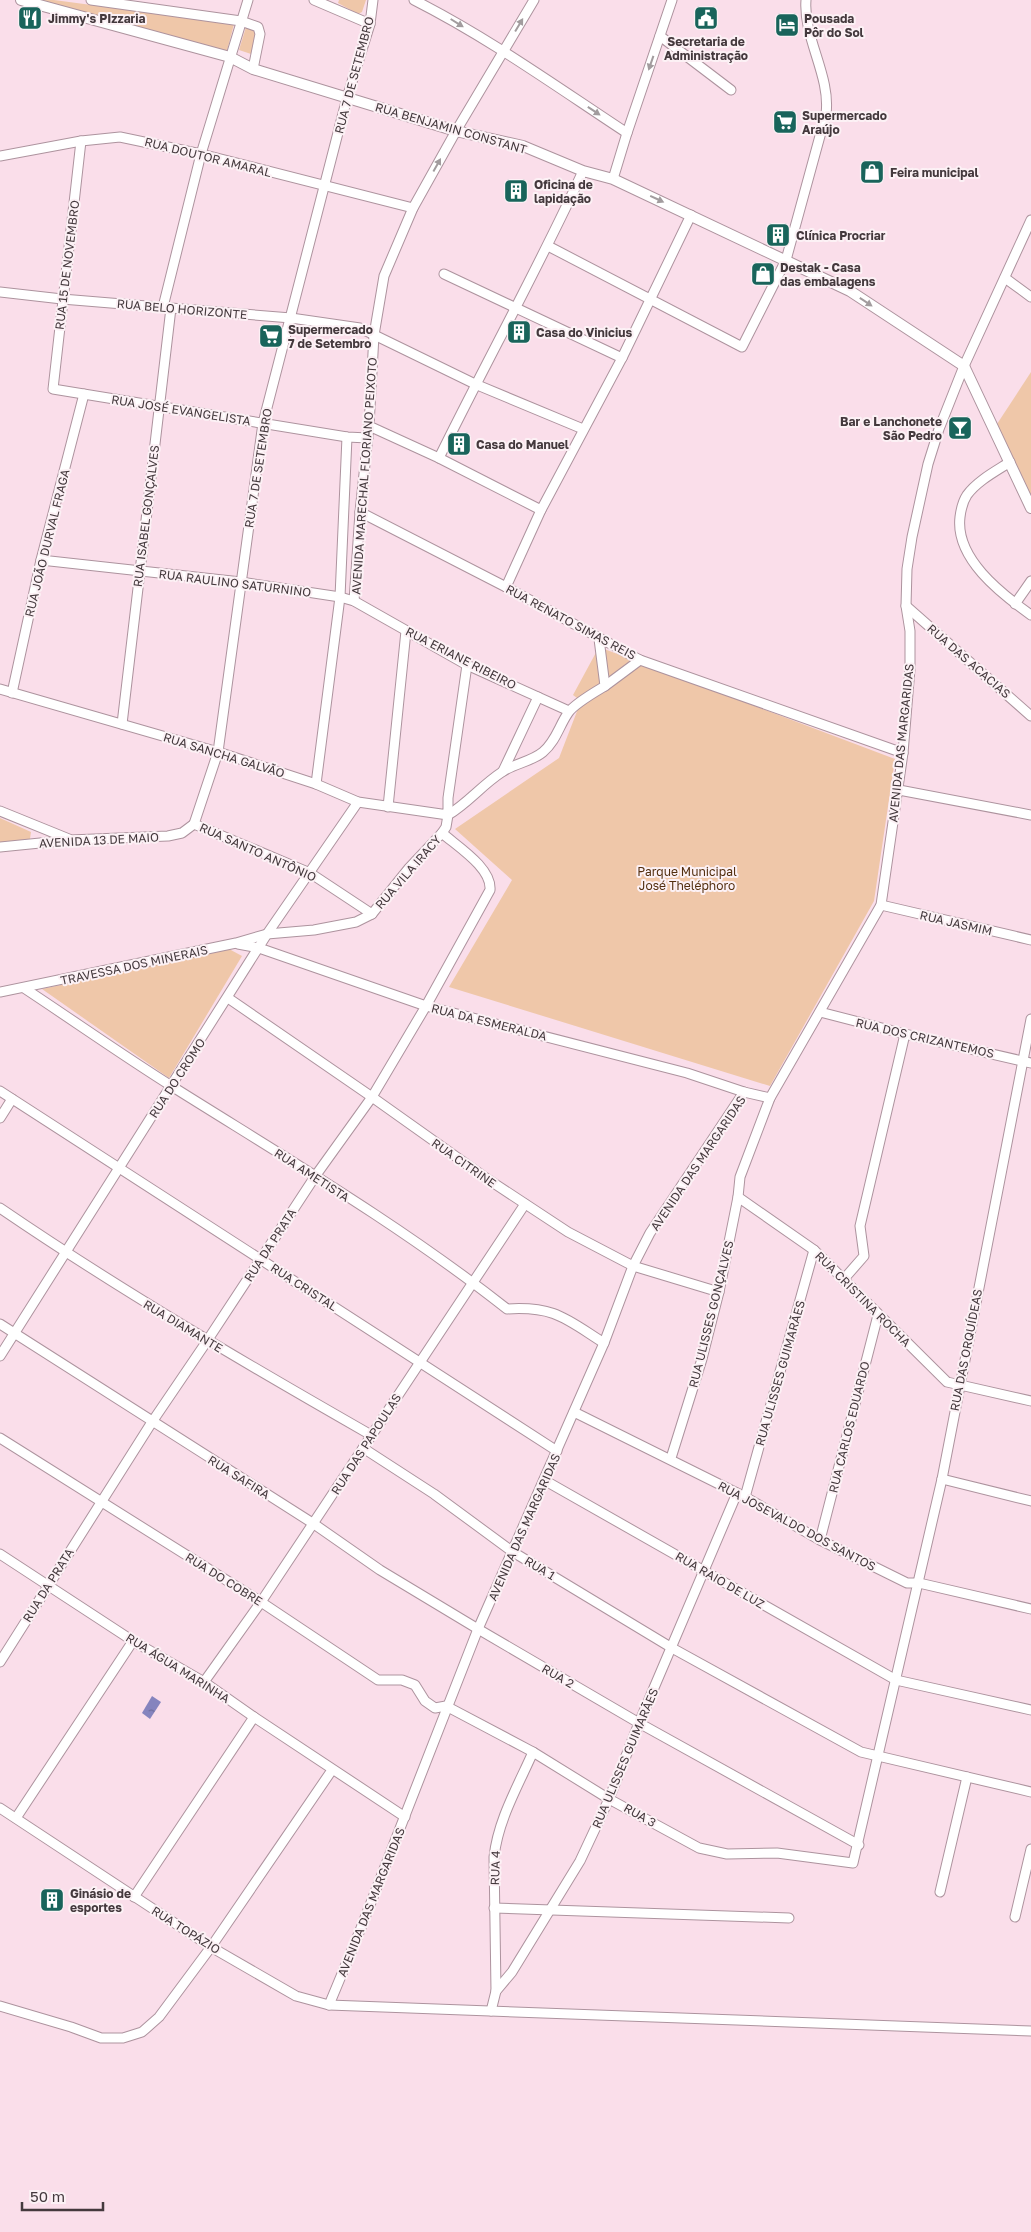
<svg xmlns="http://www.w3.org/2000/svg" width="1031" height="2232" viewBox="0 0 1031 2232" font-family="'Golos Text',sans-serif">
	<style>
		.green { fill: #efc7a9 }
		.water { fill: url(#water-ripples) }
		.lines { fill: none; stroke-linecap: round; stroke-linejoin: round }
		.minor-casing { stroke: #ad939e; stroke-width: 11 }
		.tertiary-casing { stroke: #ad939e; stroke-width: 12 }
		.minor { stroke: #fff; stroke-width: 9 }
		.tertiary { stroke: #fff; stroke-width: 10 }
		.oneway { fill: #a29c9e }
		.labels { text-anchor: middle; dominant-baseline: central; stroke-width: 4; stroke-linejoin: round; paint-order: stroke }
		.poi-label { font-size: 12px; font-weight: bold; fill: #44393d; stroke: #fcf1f5; text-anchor: start }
		.street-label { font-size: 12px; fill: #44393d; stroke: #fcf1f5 }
		.park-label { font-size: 12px; fill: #522e0e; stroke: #fcf1f5 }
	</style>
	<defs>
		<pattern id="water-ripples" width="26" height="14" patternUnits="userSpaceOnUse" patternTransform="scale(1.25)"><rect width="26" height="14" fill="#8584be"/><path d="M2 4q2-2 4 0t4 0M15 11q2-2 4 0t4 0" fill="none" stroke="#6e6d9c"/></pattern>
	</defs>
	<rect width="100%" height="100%" fill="#fadeea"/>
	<g class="green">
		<polygon points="36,0 54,0 234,24 227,51"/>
		<polygon points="339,0 366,0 362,12 358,14 338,3"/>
		<polygon points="246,27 256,30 257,35 251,54 239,50"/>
		<polygon points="1031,372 1031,501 997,424"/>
		<polygon points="599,647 895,759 874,901 770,1086 449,987 512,880 455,829 559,758 581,701 573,695"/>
		<polygon points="0,818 31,832 30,839 0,843"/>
		<polygon points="229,949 242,956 169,1078 42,989"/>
	</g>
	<polygon class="water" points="152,1696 161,1702 150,1719 142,1713"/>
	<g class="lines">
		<defs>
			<g id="minor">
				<polyline points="91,0 241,21 258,27 260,34 253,69"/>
				<polyline points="314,0 370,24"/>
				<path d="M414,0C489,38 557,87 627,133"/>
				<polyline points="660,36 731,90"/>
				<polyline points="81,141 53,389 347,437 368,438"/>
				<polyline points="0,156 81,141 120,137 201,154 413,208"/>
				<polyline points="613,179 627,133 672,0"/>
				<path d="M548,246L742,347L786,260L826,114C831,76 803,38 806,0"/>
				<polyline points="444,274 622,358"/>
				<polyline points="1005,278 1031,297"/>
				<polyline points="0,292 62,299 291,318 360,328 475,384 583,429"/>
				<polyline points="163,307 201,154 248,0"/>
				<polyline points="369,426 439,458 541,510"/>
				<path d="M439,458C486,362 538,269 583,171"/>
				<path d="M1010,462C996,471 977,481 967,495C963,501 961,509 960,517C955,558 1000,593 1031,615"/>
				<polyline points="360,512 506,587 640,660 903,753"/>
				<polyline points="41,560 241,582 340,597 354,601 467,665 569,711"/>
				<polyline points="506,587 541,510 622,358 691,215"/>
				<polyline points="354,601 360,512 369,426 374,335 384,276 413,208 456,131 534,0"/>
				<polyline points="1015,604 1031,581"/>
				<polyline points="906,606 1031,716"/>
				<polyline points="605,686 640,660"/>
				<polyline points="0,689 218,752 316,784 358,802 448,815 448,798 467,665"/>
				<polyline points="12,693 41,560 84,394"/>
				<polyline points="122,724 171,308"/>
				<polyline points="503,771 538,697"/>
				<polyline points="316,784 340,597 347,437"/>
				<polyline points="899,790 1031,815"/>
				<polyline points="388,807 406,631"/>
				<polyline points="0,811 69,839"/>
				<polyline points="194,824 218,752 263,423 347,98 370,24 373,0"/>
				<polyline points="194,824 310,873 372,914"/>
				<polyline points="0,847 70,840 168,836 182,833 194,824"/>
				<polyline points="881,905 1031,940"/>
				<polyline points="238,944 259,948 426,1006 687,1073 744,1092"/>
				<path d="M24,988C74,1021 122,1055 173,1087C286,1158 402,1226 507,1309C555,1306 566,1319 604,1343"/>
				<path d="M0,992L236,943L267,934L314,930L356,922L372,914L409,868L442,833L446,827L448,815C468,803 482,785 502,772C515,763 531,762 543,752C556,741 559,726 568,713C574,704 595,692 605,686L599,639"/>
				<polyline points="228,998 372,1097 486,1178 568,1232 633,1266 719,1292"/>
				<polyline points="820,1012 905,1034 1031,1063"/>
				<polyline points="0,1091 557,1451"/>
				<polyline points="0,1118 12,1099"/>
				<polyline points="738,1197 814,1250 947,1382 1031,1401"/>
				<path d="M0,1208C120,1290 245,1363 371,1435"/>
				<polyline points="843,1280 864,1256 860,1226 905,1034"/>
				<polyline points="0,1324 314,1524 380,1570 478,1629 639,1723 859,1845"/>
				<polyline points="0,1356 267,934 358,802"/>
				<polyline points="574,1412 745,1497 820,1540 907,1583 919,1583 1031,1609"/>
				<polyline points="0,1438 261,1602 378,1680 402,1680 415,1685 425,1701 435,1708 446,1706 533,1752 609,1799 699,1848 727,1854 777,1853 853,1863 942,1479 1031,1019"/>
				<polyline points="363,1448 434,1494 513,1552 672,1648 861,1752 1031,1792"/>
				<polyline points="671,1458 702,1359 719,1292 738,1197 740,1177 770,1098 881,905 903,753 910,669 910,631 906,606 907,569 912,537 928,464 939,429 964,366 1031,220"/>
				<polyline points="942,1479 1031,1501"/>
				<polyline points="544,1480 896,1680 1031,1710"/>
				<polyline points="745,1497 814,1250"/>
				<polyline points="820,1540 878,1315"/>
				<polyline points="0,1554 133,1641 204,1682 254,1717 405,1817"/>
				<path d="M0,1662L152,1422L207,1341L316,1175L372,1097L426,1006L490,890C492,868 458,847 442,833"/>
				<polyline points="204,1682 261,1602 525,1204"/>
				<polyline points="0,1808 211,1947 296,1996 329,2005 1031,2031"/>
				<polyline points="16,1818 133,1641"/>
				<polyline points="940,1892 967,1777"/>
				<polyline points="134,1897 254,1717"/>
				<polyline points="494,1908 789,1918"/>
				<polyline points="1015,1917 1031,1849"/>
				<path d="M496,1991L494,1857C498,1820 518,1786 533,1752"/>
				<polyline points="329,2005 361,1928 478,1629 604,1343 633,1266 650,1233 744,1092 770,1098"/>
				<polyline points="0,2006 71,2027 101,2038 123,2038 142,2032 159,2017 211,1947 332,1770"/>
				<polyline points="491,2011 496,1991 512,1972 580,1861 609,1799 639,1723 737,1493"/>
			</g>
			<polyline id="tertiary" points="21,0 230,57 253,69 456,131 523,146 583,171 613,179 850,291 964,366 1031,508"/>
		</defs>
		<use href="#minor" class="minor-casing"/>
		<use href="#tertiary" class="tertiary-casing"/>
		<use href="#minor" class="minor"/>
		<use href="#tertiary" class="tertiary"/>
	</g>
	<defs><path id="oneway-solid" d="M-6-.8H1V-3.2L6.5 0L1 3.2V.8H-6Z" transform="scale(1.25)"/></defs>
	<g class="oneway">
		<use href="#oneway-solid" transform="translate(457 23) rotate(32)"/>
		<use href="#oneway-solid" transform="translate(519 25) rotate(-59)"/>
		<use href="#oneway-solid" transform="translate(651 63) rotate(109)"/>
		<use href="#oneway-solid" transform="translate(594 111) rotate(34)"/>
		<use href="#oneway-solid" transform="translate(437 165) rotate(-61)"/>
		<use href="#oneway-solid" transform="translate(657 199) rotate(25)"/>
		<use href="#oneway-solid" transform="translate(866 302) rotate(34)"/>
	</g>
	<defs>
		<symbol id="restaurant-square" viewBox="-11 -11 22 22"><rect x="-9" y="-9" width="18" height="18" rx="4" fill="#19645b" stroke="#fcf1f5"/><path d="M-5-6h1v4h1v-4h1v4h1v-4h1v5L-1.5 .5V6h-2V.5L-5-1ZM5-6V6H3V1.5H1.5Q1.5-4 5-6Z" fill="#fff"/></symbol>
		<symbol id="civic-square" viewBox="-11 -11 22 22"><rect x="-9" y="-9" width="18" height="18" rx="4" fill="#19645b" stroke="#fcf1f5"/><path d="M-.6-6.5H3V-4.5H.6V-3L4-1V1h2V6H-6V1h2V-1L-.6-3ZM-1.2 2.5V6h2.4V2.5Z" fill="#fff"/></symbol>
		<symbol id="hotel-square" viewBox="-11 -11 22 22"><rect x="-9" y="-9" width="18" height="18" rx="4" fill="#19645b" stroke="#fcf1f5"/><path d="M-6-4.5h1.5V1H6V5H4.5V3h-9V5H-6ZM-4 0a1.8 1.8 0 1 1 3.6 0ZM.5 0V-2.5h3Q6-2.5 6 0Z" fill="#fff"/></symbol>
		<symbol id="supermarket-square" viewBox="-11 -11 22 22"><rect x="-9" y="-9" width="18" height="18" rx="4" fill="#19645b" stroke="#fcf1f5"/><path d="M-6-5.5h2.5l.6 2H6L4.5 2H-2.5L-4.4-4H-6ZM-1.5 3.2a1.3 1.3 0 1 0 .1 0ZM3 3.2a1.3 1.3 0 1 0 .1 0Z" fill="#fff"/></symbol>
		<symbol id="shop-square" viewBox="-11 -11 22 22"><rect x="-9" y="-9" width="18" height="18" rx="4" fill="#19645b" stroke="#fcf1f5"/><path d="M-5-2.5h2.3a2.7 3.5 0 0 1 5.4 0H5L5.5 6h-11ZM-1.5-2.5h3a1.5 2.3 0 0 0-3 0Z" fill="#fff"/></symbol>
		<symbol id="building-square" viewBox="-11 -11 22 22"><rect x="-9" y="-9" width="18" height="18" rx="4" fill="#19645b" stroke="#fcf1f5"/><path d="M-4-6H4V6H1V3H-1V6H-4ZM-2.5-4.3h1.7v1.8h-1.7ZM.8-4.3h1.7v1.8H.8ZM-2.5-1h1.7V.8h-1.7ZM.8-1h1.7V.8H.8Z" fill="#fff"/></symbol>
		<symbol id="bar-square" viewBox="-11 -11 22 22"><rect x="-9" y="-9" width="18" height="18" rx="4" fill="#19645b" stroke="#fcf1f5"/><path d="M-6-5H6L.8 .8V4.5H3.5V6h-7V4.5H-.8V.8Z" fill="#fff"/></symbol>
	</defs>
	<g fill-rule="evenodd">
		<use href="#restaurant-square" x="16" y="4" width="28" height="28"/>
		<use href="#civic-square" x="692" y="4" width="28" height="28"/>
		<use href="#hotel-square" x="773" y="11" width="28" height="28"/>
		<use href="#supermarket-square" x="771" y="108" width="28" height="28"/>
		<use href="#shop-square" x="858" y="158" width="28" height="28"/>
		<use href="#building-square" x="502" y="177" width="28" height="28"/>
		<use href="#building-square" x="764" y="221" width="28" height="28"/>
		<use href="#shop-square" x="749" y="260" width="28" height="28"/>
		<use href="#building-square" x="505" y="318" width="28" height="28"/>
		<use href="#supermarket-square" x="257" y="322" width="28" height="28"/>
		<use href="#bar-square" x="946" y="414" width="28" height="28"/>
		<use href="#building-square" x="445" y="430" width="28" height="28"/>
		<use href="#building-square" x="38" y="1886" width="28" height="28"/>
	</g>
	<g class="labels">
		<g class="poi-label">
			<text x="48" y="18">Jimmy's PIzzaria</text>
			<text x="804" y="18">Pousada<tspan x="804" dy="14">Pôr do Sol</tspan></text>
			<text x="706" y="41" text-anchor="middle">Secretaria de<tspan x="706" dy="14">Administração</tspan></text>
			<text x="802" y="115">Supermercado<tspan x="802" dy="14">Araújo</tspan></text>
			<text x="890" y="172">Feira municipal</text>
			<text x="534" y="184">Oficina de<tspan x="534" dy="14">lapidação</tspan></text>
			<text x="796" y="235">Clínica Procriar</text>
			<text x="780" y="267">Destak - Casa<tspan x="780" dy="14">das embalagens</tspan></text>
			<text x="288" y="329">Supermercado<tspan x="288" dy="14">7 de Setembro</tspan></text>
			<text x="536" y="332">Casa do Vinicius</text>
			<text x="942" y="421" text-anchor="end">Bar e Lanchonete<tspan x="942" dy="14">São Pedro</tspan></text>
			<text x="476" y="444">Casa do Manuel</text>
			<text x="70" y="1893">Ginásio de<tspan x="70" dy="14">esportes</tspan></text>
		</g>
		<g class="street-label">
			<text transform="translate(354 75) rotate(-75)">RUA 7 DE SETEMBRO</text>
			<text transform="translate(451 128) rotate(16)">RUA BENJAMIN CONSTANT</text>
			<text transform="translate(208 157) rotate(14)">RUA DOUTOR AMARAL</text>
			<text transform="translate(67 265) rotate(-83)">RUA 15 DE NOVEMBRO</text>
			<text transform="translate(182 309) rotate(5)">RUA BELO HORIZONTE</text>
			<text transform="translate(181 410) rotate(9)">RUA JOSÉ EVANGELISTA</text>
			<text transform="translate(258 468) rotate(-81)">RUA 7 DE SETEMBRO</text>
			<text transform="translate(364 476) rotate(-86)">AVENIDA MARECHAL FLORIANO PEIXOTO</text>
			<text transform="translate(146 516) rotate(-83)">RUA ISABEL GONÇALVES</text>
			<text transform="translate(47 543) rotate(-76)">RUA JOÃO DURVAL FRAGA</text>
			<text transform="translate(235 583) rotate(7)">RUA RAULINO SATURNINO</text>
			<text transform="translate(571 622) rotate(28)">RUA RENATO SIMAS REIS</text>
			<text transform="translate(461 658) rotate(27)">RUA ERIANE RIBEIRO</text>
			<text transform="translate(969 661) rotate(41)">RUA DAS ACACIAS</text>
			<text transform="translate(901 743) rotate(-84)">AVENIDA DAS MARGARIDAS</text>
			<text transform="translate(224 755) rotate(17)">RUA SANCHA GALVÃO</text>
			<text transform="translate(99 840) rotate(-3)">AVENIDA 13 DE MAIO</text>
			<text transform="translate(258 852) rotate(24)">RUA SANTO ANTÔNIO</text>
			<text transform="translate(408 872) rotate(-49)">RUA VILA IRACY</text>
			<text transform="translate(956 923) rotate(13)">RUA JASMIM</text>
			<text transform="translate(134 965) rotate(-12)">TRAVESSA DOS MINERAIS</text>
			<text transform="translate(489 1022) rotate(14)">RUA DA ESMERALDA</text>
			<text transform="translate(925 1038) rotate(13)">RUA DOS CRIZANTEMOS</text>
			<text transform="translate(177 1078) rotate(-57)">RUA DO CROMO</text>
			<text transform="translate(464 1163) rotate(35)">RUA CITRINE</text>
			<text transform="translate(698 1163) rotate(-56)">AVENIDA DAS MARGARIDAS</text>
			<text transform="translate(312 1175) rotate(33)">RUA AMETISTA</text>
			<text transform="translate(270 1245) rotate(-57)">RUA DA PRATA</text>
			<text transform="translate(304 1287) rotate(33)">RUA CRISTAL</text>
			<text transform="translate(863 1299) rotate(45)">RUA CRISTINA ROCHA</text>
			<text transform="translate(711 1314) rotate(-76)">RUA ULISSES GONÇALVES</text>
			<text transform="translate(183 1326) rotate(31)">RUA DIAMANTE</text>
			<text transform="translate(966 1350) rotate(-79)">RUA DAS ORQUÍDEAS</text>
			<text transform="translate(780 1373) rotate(-74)">RUA ULISSES GUIMARÃES</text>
			<text transform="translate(849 1427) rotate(-76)">RUA CARLOS EDUARDO</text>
			<text transform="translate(366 1444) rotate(-57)">RUA DAS PAPOULAS</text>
			<text transform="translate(239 1477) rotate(32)">RUA SAFIRA</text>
			<text transform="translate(797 1526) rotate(28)">RUA JOSEVALDO DOS SANTOS</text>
			<text transform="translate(524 1527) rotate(-66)">AVENIDA DAS MARGARIDAS</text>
			<text transform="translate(540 1568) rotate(31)">RUA 1</text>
			<text transform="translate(224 1579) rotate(32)">RUA DO COBRE</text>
			<text transform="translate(720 1580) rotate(30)">RUA RAIO DE LUZ</text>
			<text transform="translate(48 1585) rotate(-58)">RUA DA PRATA</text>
			<text transform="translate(178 1668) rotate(32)">RUA ÁGUA MARINHA</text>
			<text transform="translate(558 1676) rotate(30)">RUA 2</text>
			<text transform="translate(625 1758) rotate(-67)">RUA ULISSES GUIMARÃES</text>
			<text transform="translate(640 1815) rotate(29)">RUA 3</text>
			<text transform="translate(495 1868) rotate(-88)">RUA 4</text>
			<text transform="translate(371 1902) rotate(-68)">AVENIDA DAS MARGARIDAS</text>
			<text transform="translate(186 1930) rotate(32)">RUA TOPÁZIO</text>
		</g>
		<g class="park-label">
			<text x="687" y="871">Parque Municipal<tspan x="687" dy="14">José Theléphoro</tspan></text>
		</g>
	</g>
	<path d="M22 2202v8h81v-8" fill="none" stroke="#44393d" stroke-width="2.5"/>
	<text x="30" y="2202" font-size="15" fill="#44393d" stroke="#fcf1f5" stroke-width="4" paint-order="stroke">50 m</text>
</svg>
